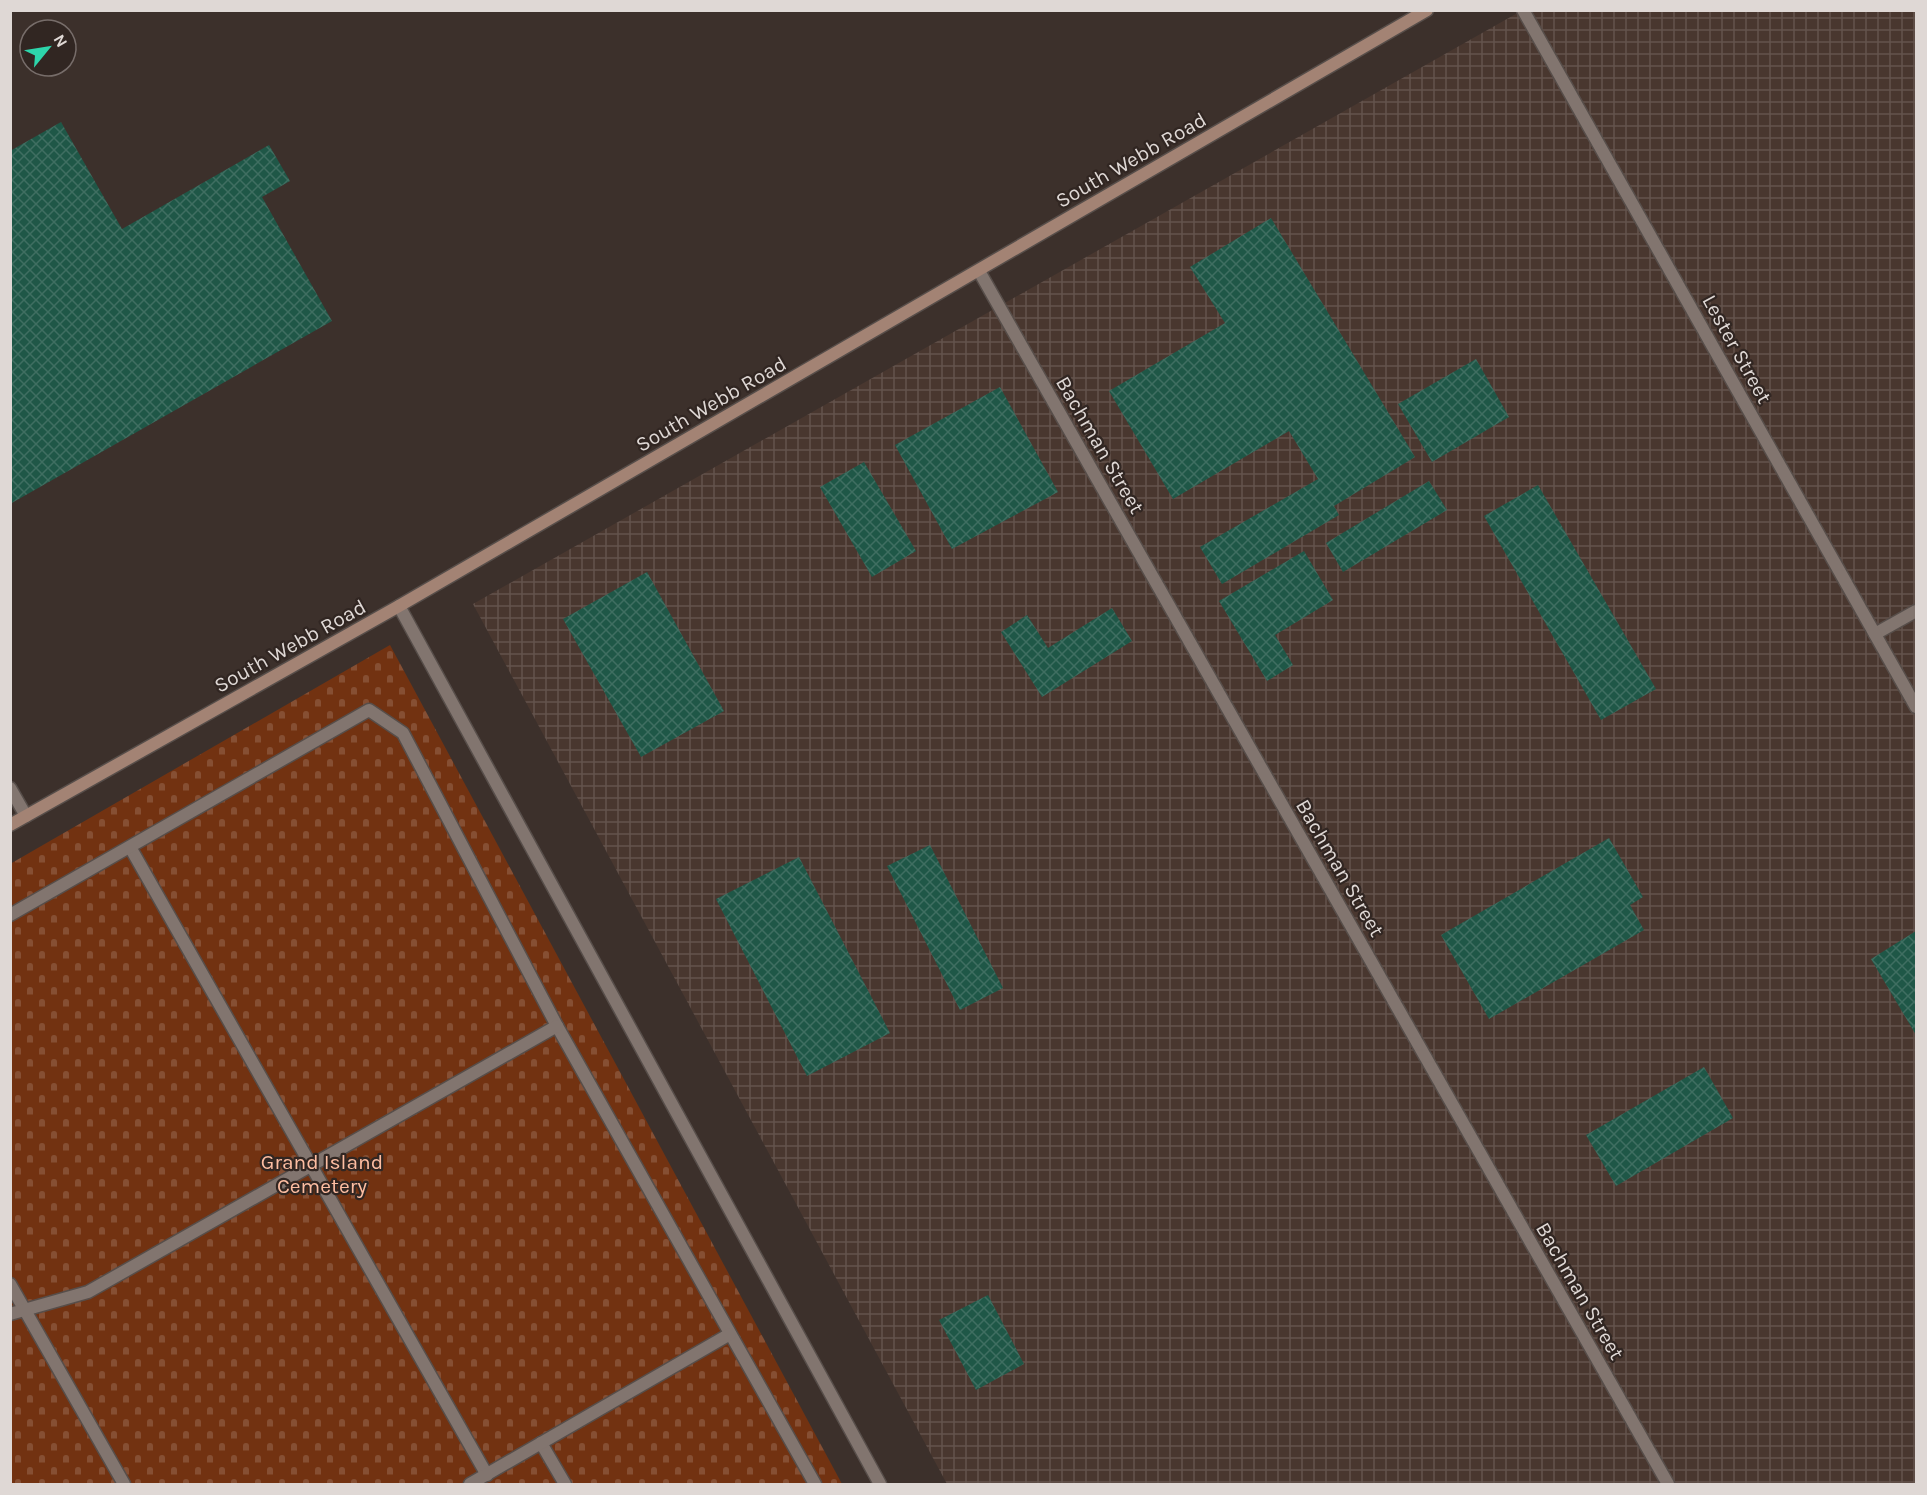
<svg xmlns="http://www.w3.org/2000/svg" width="1927" height="1495" viewBox="0 0 1927 1495" font-family="Karla,sans-serif">
	<style>
		.industrial { fill: url(#industrial-grid) }
		.cemetery { fill: url(#cemetery-stones) }
		.building { fill: url(#building-cross-hatch) }
		.lines { fill: none; stroke-linecap: round; stroke-linejoin: round }
		.lane-casing { stroke: #574e4a; stroke-width: 15 }
		.street-casing { stroke: #574e4a; stroke-width: 15 }
		.secondary-casing { stroke: #574e4a; stroke-width: 15 }
		.lane { stroke: #82756f; stroke-width: 12 }
		.street { stroke: #82756f; stroke-width: 12 }
		.secondary { stroke: #a38374; stroke-width: 12 }
		.labels { text-anchor: middle; dominant-baseline: central; stroke-width: 4.5; stroke-linejoin: round; paint-order: stroke }
		.street-label { font-size: 21px; fill: #dfd8d5; stroke: #312622 }
		.park-label { font-size: 21px; fill: #febea2; stroke: #312622 }
	</style>
	<defs>
		<pattern id="industrial-grid" width="8" height="8" patternUnits="userSpaceOnUse" patternTransform="scale(1.5)"><rect width="8" height="8" fill="#49372f"/><path d="M0 4h8M4 0v8" fill="none" stroke="#63534c"/></pattern>
		<pattern id="cemetery-stones" width="16" height="16" patternUnits="userSpaceOnUse" patternTransform="scale(1.5)"><rect width="16" height="16" fill="#723211"/><path d="M2 7V4a2 2 0 0 1 4 0v3zM10 15v-3a2 2 0 0 1 4 0v3z" fill="#864f33"/></pattern>
		<pattern id="building-cross-hatch" width="8" height="8" patternUnits="userSpaceOnUse" patternTransform="scale(1.5)"><rect width="8" height="8" fill="#1f5747"/><path d="M0 0l8 8M0 8l8-8" fill="none" stroke="#3f6e61"/></pattern>
	</defs>
	<rect width="100%" height="100%" fill="#3c302b"/>
	<polygon class="industrial" points="1521,11 1916,11 1916,1484 947,1484 473,604"/>
	<polygon class="cemetery" points="390,645 842,1484 11,1484 10,864"/>
	<g class="building">
		<polygon points="61,122 122,229 269,145 290,181 262,197 332,321 10,504 10,151"/>
		<polygon points="1271,218 1415,457 1334,506 1339,515 1222,584 1200,547 1318,479 1289,431 1173,499 1109,391 1225,323 1190,267"/>
		<polygon points="1476,359 1509,417 1432,462 1398,404"/>
		<polygon points="1000,387 1058,492 952,549 895,445"/>
		<polygon points="864,462 916,551 872,577 820,487"/>
		<polygon points="1429,481 1447,510 1343,572 1326,543"/>
		<polygon points="1538,485 1656,689 1601,720 1484,516"/>
		<polygon points="1304,551 1333,600 1275,635 1293,665 1267,681 1219,601"/>
		<polygon points="647,572 724,711 641,757 563,619"/>
		<polygon points="1112,608 1132,641 1042,697 1001,632 1027,615 1048,648"/>
		<polygon points="1609,838 1643,897 1630,905 1644,930 1489,1019 1441,935"/>
		<polygon points="930,845 1003,988 960,1010 887,866"/>
		<polygon points="799,857 890,1033 807,1076 716,899"/>
		<polygon points="1916,931 1916,1035 1871,959"/>
		<polygon points="1704,1067 1733,1118 1616,1186 1586,1135"/>
		<polygon points="988,1295 1024,1364 976,1390 939,1320"/>
	</g>
	<g class="lines">
		<defs>
			<g id="lane">
				<polyline points="1875,634 1916,611"/>
				<polyline points="10,788 26,816"/>
				<polyline points="130,847 487,1475"/>
				<polyline points="10,915 369,710 403,733 557,1026 815,1484"/>
				<polyline points="10,1284 124,1484"/>
				<polyline points="10,1314 88,1292 557,1026"/>
				<polyline points="541,1443 565,1484"/>
				<polyline points="470,1484 730,1334"/>
			</g>
			<g id="street">
				<polyline points="1523,10 1916,707"/>
				<polyline points="979,271 1668,1484"/>
				<polyline points="399,606 880,1484"/>
			</g>
			<polyline id="secondary" points="10,825 399,606 1427,10"/>
		</defs>
		<use href="#lane" class="lane-casing"/>
		<use href="#street" class="street-casing"/>
		<use href="#secondary" class="secondary-casing"/>
		<use href="#lane" class="lane"/>
		<use href="#street" class="street"/>
		<use href="#secondary" class="secondary"/>
	</g>
	<g class="labels">
		<g class="street-label">
			<text transform="translate(1131 160) rotate(-30)">South Webb Road</text>
			<text transform="translate(1737 349) rotate(61)">Lester Street</text>
			<text transform="translate(711 404) rotate(-30)">South Webb Road</text>
			<text transform="translate(1100 445) rotate(60)">Bachman Street</text>
			<text transform="translate(290 646) rotate(-29)">South Webb Road</text>
			<text transform="translate(1340 868) rotate(60)">Bachman Street</text>
			<text transform="translate(1580 1291) rotate(60)">Bachman Street</text>
		</g>
		<g class="park-label">
			<text x="322" y="1162">Grand Island<tspan x="322" dy="24">Cemetery</tspan></text>
		</g>
	</g>
	<rect width="1927" height="1495" fill="none" stroke="#dfd8d5" stroke-width="24"/>
	<g transform="translate(48 48) rotate(60)"><circle r="28" fill="#312622" stroke="#776d6a" stroke-width="1.5"/>
	<path d="M0-4.5L10 22L0 15L-10 22Z" fill="#2dd5ab"/>
	<text y="-9" font-size="16" font-weight="bold" text-anchor="middle" fill="#dfd8d5">N</text>
	</g>
</svg>
